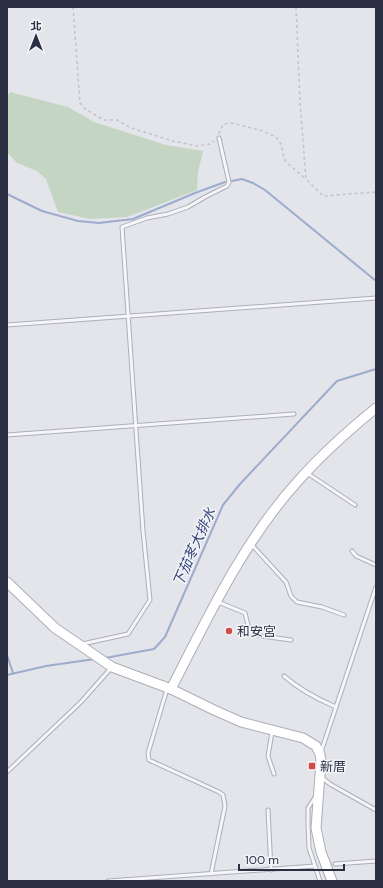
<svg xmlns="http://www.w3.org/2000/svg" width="383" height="888" viewBox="0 0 383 888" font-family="'DM Sans','Noto Sans TC',sans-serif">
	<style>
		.green { fill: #c5d5c4 }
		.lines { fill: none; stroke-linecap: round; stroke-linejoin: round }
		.stream { stroke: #9dabcc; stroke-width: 2 }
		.lane-casing { stroke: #acaeb9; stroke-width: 5 }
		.secondary-casing { stroke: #acaeb9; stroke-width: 11 }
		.path { stroke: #c1c2ca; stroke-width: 1.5; stroke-dasharray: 3 3; stroke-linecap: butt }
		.lane { stroke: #f6f6f9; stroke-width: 3 }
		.secondary { stroke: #fff; stroke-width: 9 }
		.poi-dot { fill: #d14c47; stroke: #f3f4f8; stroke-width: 1.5 }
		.labels { text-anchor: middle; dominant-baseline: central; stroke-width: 3; stroke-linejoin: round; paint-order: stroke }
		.poi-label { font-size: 13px; fill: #2a2f44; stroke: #f3f4f8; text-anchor: start }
		.water-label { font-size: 14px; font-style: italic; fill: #334579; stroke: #f3f4f8 }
	</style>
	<rect width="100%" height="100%" fill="#e3e5eb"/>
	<polygon class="green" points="10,92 68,107 94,122 166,145 203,151 198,172 197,190 127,217 90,219 58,212 46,179 37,171 17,163 7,152 7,97"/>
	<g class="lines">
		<g class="stream">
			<polyline points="232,181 242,179 253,183 265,190 376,281"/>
			<polyline points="7,194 42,211 78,221 99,223 133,219 195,193 225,182"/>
			<polyline points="7,655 13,673"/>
			<polyline points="105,658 154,649 165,637 223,505 240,484 337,381 376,369"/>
			<polyline points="7,675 46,666 95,659"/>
		</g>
		<defs>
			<g id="lane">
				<polyline points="7,325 376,298"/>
				<polyline points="7,435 294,414"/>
				<polyline points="307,473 355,505"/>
				<polyline points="252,545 286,582 291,596 297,602 322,607 344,615"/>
				<polyline points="352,551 356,556 376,565"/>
				<polyline points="218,602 245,613 250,633 262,636 291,640"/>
				<polyline points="82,644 128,634 150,600 143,531 122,227 147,218 168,214 188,207 205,197 227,186 229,182 219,138"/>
				<path d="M284,676C300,690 317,699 336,707"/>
				<polyline points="167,689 148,753 149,760 219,792 223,795 225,806 211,874"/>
				<polyline points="272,732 268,756 274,774"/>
				<polyline points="321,752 376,587"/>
				<polyline points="7,772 81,702 112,667"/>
				<polyline points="321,777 330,784 376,810"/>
				<polyline points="316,796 308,808 308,824 309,848 320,881"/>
				<polyline points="268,810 271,870"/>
				<polyline points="335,864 376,861"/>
				<polyline points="108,881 315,866"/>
			</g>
			<g id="secondary">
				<polyline points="7,582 55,628 112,667 171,689 214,710 241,722 303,738 316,746 320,754 321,762 316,828 321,852 332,881"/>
				<path d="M171,689C208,617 244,540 299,480C322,454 349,430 376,408"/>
			</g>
		</defs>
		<use href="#lane" class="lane-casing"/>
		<use href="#secondary" class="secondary-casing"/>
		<g class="path">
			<polyline points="73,7 80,103 85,109 104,120 117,120 131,128 173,141 197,146 210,144 214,141"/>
			<polyline points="296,7 300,102 306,179 323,196 376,192"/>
			<polyline points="219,134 220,130 224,124 232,123 263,131 276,137 281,144 284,158 286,162 306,179"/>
		</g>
		<use href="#lane" class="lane"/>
		<use href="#secondary" class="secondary"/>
	</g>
	<g class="poi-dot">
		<circle cx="229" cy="631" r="4"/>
		<rect x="308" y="762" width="8" height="8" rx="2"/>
	</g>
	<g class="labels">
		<g class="poi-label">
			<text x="237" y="631">和安宮</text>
			<text x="320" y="766">新厝</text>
		</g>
		<g class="water-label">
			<text transform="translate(194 547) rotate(-66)">下茄苳大排水</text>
		</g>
	</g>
	<rect width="383" height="888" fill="none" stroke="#2a2f44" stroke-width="16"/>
	<g transform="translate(36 36)" stroke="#f3f4f8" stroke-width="3" paint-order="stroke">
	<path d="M0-3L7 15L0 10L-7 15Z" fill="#2a2f44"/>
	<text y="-6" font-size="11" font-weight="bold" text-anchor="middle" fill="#2a2f44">北</text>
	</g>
	<path d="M239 864v6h105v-6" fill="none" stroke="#2a2f44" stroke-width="2"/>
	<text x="245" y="864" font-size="12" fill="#2a2f44" stroke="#f3f4f8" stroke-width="3" paint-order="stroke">100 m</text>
</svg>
